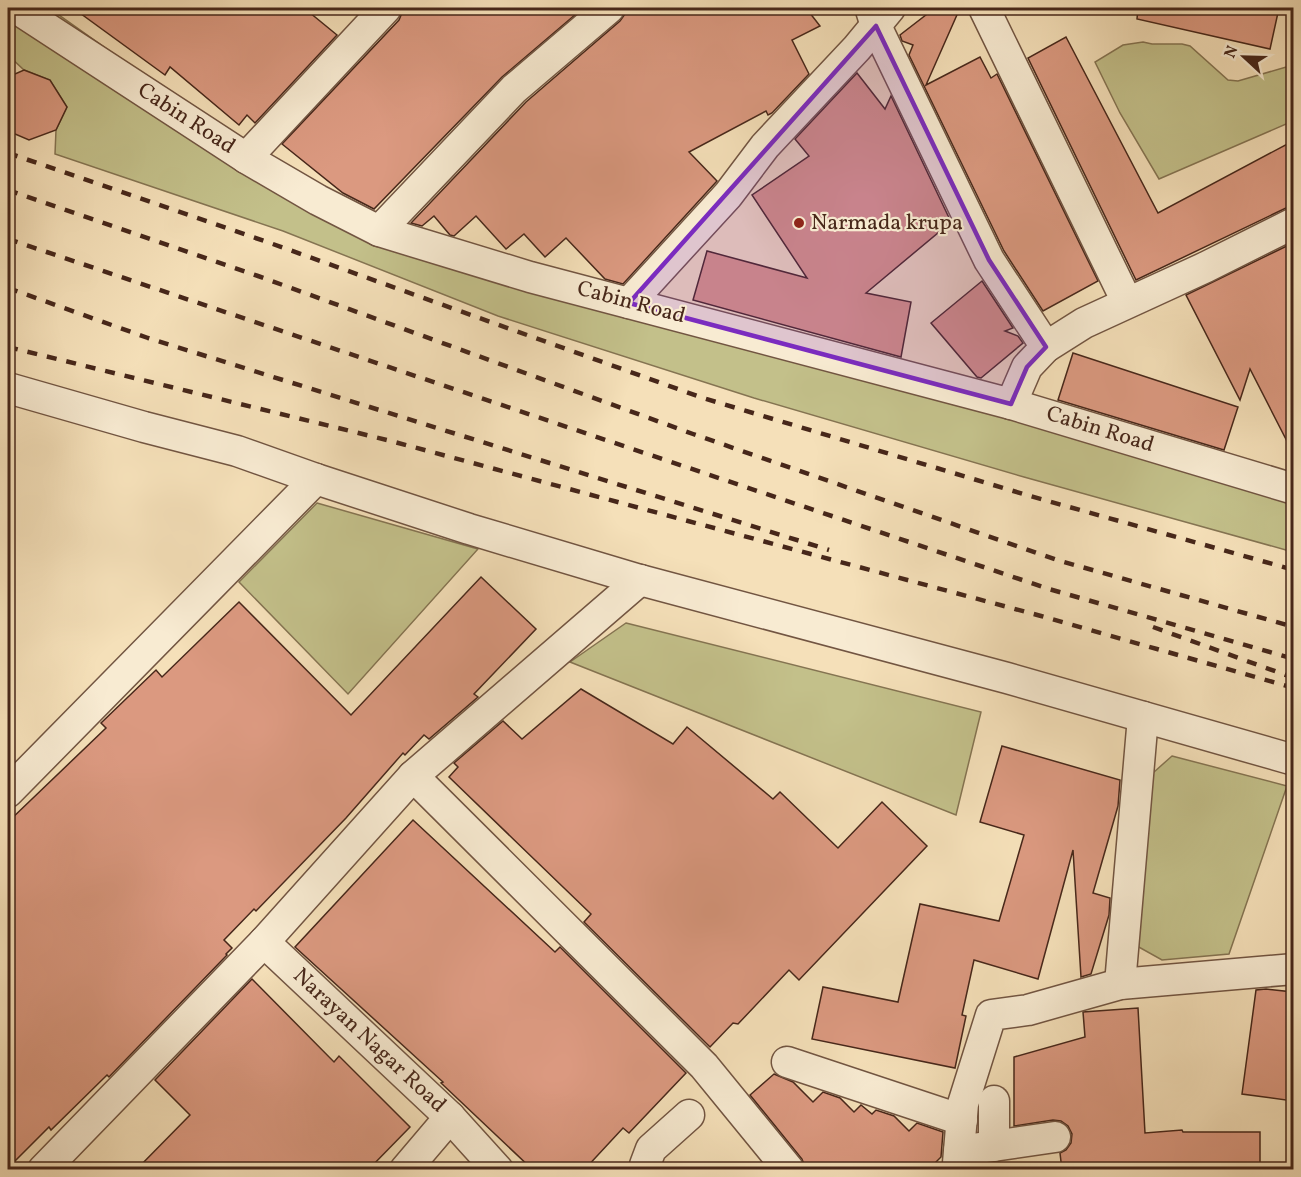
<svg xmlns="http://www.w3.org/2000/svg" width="1301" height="1177" viewBox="0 0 1301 1177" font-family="Vollkorn,serif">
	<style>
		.green { fill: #c3c08a; stroke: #857452; stroke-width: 1.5 }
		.building { fill: #db9980; stroke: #47271a; stroke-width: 1.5 }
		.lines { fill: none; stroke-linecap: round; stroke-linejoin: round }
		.street-casing { stroke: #725542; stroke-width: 33 }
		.street { stroke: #f8ebd2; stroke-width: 30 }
		.rail { stroke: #47271a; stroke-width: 4.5; stroke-dasharray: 10 10; stroke-linecap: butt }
		.marked { fill: #7b2cbf; fill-opacity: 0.2; stroke: #7b2cbf; stroke-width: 4.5; stroke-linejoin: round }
		.poi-dot { fill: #8f2418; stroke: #f8ebd2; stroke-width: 2 }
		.labels { text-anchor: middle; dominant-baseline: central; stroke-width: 4.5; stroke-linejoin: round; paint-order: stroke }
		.street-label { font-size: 22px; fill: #47271a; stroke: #f8ebd2 }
		.poi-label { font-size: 22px; fill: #47271a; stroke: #f8ebd2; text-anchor: start }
	</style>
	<rect width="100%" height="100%" fill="#f5e0b9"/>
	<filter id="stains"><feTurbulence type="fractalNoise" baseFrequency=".00333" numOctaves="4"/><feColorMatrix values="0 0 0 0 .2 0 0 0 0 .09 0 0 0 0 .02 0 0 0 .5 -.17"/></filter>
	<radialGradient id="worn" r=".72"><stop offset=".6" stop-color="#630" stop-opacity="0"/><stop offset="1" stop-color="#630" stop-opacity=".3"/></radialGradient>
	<g class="green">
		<polygon points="8,8 49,8 213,124 339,203 1293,499 1293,552 1024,477 754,398 498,316 283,231 55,154 56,130 67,107 50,80 24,70 8,55"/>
		<polygon points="1143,42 1152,44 1182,44 1190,46 1228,80 1238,81 1293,65 1293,121 1159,179 1120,113 1095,62 1123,45"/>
		<polygon points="317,503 478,549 348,694 239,582"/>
		<polygon points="626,623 981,712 956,815 570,662"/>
		<polygon points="1172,756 1287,786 1229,954 1162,960 1128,941 1145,780"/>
	</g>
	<g class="building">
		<polygon points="73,8 304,8 337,35 255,123 247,115 239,125 170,67 165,75"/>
		<polygon points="404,8 583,8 502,77 374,209 343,193 282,144 399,20"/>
		<polygon points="626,8 806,8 820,26 792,40 809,74 772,113 768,115 766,111 689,152 717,181 623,284 605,279 566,238 545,257 524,234 506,249 476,216 454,236 450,235 434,216 422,226 411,223 526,102 620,21 625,14"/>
		<polygon points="935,8 960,8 926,85 980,57 991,78 997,74 1098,281 1043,311 1004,251 909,55 913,45 902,41 900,35"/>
		<polygon points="1138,8 1279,8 1270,49 1137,19"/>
		<polygon points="1066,37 1158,213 1293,141 1293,206 1286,208 1136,280 1028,58"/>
		<polygon points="24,70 50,80 67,107 56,130 29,140 8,131 8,77"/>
		<polygon points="857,73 885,109 891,96 951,222 866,293 911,302 901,357 693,300 707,251 807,278 752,195 809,156 795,139"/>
		<polygon points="1293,243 1293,453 1250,369 1240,400 1186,295"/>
		<polygon points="982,281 1013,328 1005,331 1018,336 1023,343 981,378 977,377 931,323"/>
		<polygon points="1073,353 1238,407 1224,450 1058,400"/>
		<polygon points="481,577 536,629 474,694 478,697 429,739 424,735 405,755 403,753 346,818 256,911 254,909 224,940 232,948 226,954 227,955 109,1077 107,1075 51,1130 49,1127 8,1168 8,822 106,728 101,723 156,670 162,677 239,602 351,715"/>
		<polygon points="581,689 673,744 687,727 773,799 780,792 838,848 882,802 927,846 799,980 789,970 738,1024 733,1023 710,1047 584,922 591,914 449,777 458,767 454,763 503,721 522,739"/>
		<polygon points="1002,746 1120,780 1118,806 1093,893 1110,898 1109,915 1091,974 1081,977 1073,850 1038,979 974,960 962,1015 966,1016 955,1068 812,1039 823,987 898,1002 920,904 999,921 1024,835 980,822"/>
		<polygon points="413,820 555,952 560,947 686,1073 629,1133 623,1128 584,1170 533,1170 441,1083 443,1082 295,947"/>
		<polygon points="252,979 334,1062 339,1056 410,1127 368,1170 136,1170 190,1115 155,1080"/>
		<polygon points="1266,989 1293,992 1293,1101 1242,1094 1256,990"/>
		<polygon points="1138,1008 1145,1133 1182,1130 1183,1132 1260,1132 1260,1170 1062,1170 1060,1153 1066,1150 1071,1143 1072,1134 1068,1126 1061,1121 1053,1120 1014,1126 1014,1057 1085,1037 1083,1012"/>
		<polygon points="774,1074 793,1082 813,1102 823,1092 840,1098 854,1112 861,1105 872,1114 876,1110 894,1116 909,1131 917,1123 943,1132 941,1157 928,1170 806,1170 802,1159 750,1095"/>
	</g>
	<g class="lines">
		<defs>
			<g id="street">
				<polyline points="16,8 246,158 318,200 379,231 530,277 1011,404 1294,489"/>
				<polyline points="984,8 1127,302"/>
				<polyline points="871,10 876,26 989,260 1046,347"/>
				<polyline points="246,158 386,8"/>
				<polyline points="379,231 514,89 609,8"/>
				<polyline points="629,303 728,195 765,146 857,48 890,8"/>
				<polyline points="8,388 144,427 237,451 316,479 469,529 640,580 1007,678 1294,760"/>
				<polyline points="1011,404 1027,367 1046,347 1084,323 1206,267 1294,223"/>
				<polyline points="413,776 704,1066 789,1170"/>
				<polyline points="8,792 316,479"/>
				<polyline points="264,942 450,1117 405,1170"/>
				<polyline points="1120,984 1143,717"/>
				<polyline points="787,1062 962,1120"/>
				<polyline points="994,1101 994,1146"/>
				<polyline points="450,1117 498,1170"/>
				<polyline points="959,1151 1055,1137"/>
				<polyline points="43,1170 264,942 413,776 640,580"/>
				<polyline points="646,1170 645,1165 651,1149 689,1115"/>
				<polyline points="959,1170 958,1163 963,1104 991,1015 1028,1010 1120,984 1294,969"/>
			</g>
		</defs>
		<use href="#street" class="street-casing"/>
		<use href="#street" class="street"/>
		<g class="rail">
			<polyline points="8,153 270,243 703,398 1030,496 1294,570"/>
			<polyline points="8,190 258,276 693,434 1057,560 1294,627"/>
			<polyline points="8,239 1049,589 1294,659"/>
			<polyline points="8,288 148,338 829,550"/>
			<polyline points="8,347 391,441 1041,616 1294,688"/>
			<polyline points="1153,627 1294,678"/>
		</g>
	</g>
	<path class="marked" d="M876,26L989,260L1046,347L1027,367L1011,404L629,303Z"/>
	<circle class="poi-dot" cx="799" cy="223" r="6"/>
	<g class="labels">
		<g class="street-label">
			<text transform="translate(186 119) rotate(33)">Cabin Road</text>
			<text transform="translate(631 303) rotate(15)">Cabin Road</text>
			<text transform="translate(1100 430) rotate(17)">Cabin Road</text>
			<text transform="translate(369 1041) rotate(43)">Narayan Nagar Road</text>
		</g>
		<g class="poi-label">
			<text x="811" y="223">Narmada krupa</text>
		</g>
	</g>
	<rect width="1301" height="1177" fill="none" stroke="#f5e0b9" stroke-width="30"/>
	<rect x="9" y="9" width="1283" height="1159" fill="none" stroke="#47271a" stroke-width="3"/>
	<rect x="15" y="15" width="1271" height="1147" fill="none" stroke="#47271a" stroke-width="1.5"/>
	<g transform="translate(1244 57) rotate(292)" stroke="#f8ebd2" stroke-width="4.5" paint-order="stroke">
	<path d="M0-4.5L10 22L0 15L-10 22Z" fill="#47271a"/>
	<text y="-9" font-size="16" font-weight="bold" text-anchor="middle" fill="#47271a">N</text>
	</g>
	<rect width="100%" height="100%" filter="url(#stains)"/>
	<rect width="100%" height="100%" fill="url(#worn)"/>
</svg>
